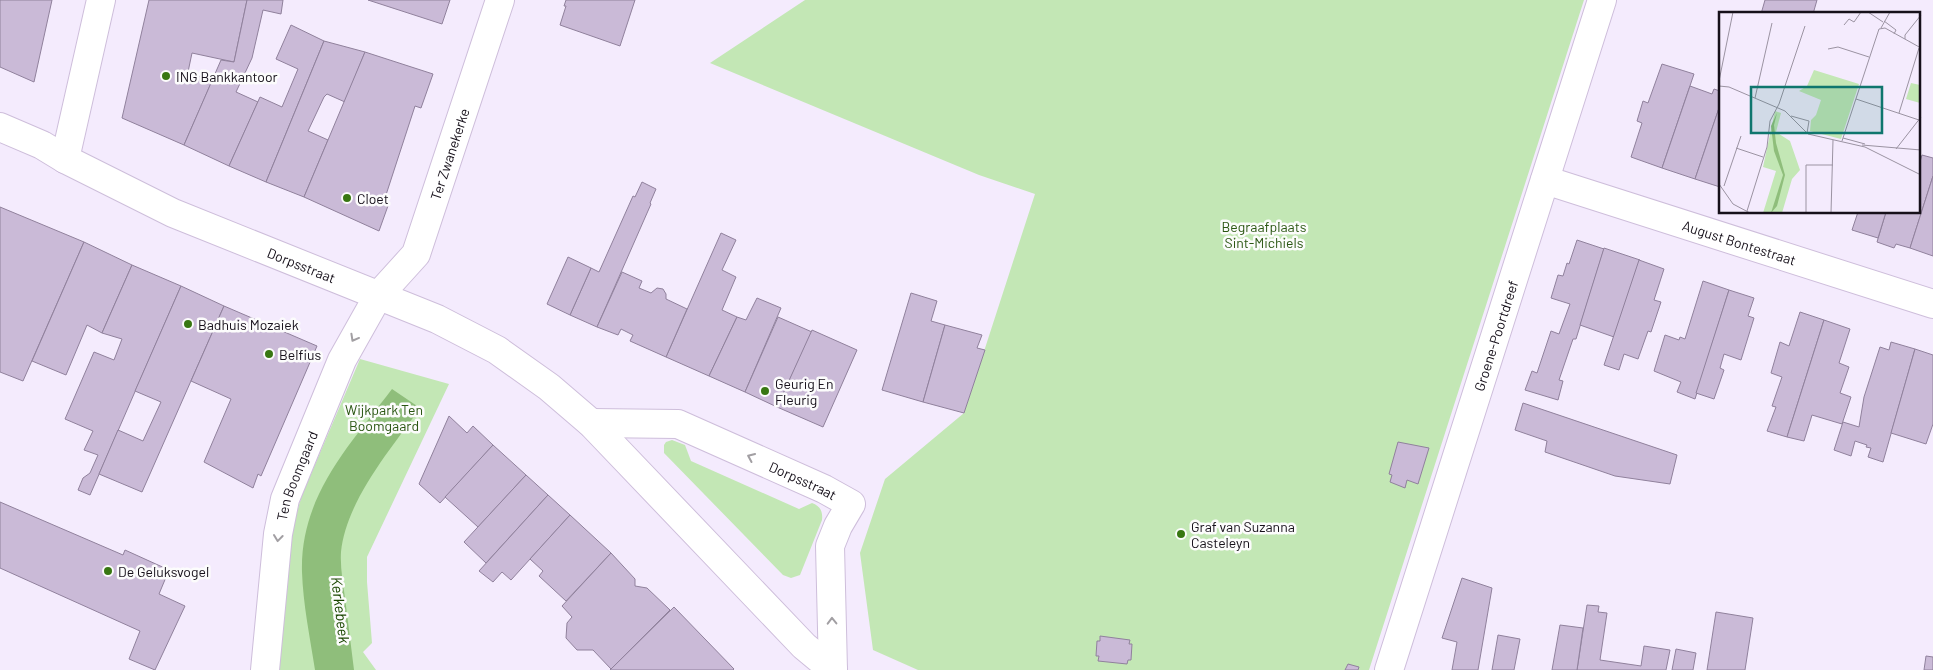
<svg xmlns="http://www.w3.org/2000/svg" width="1933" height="670" viewBox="0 0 1933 670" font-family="Barlow,sans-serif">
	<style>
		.green { fill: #c3e7b5 }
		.water { fill: #8fbe7b }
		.building { fill: #cabad7; stroke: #90819c }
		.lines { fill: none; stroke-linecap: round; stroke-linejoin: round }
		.minor-casing { stroke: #cebedb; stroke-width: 30 }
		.minor { stroke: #fff; stroke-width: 28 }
		.oneway { stroke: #a29fa3 }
		.poi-dot { fill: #387712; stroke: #fcfcfc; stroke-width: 2 }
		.labels { text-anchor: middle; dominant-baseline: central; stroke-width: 5; stroke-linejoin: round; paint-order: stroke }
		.poi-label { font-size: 14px; fill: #16101a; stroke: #fcfcfc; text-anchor: start }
		.street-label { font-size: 14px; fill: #16101a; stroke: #fcfcfc }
		.park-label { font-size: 14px; fill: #2a5612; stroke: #fcfcfc }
		.water-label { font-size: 15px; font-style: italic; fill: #1a4600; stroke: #fcfcfc }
		.inset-road { fill: none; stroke: #9b93a2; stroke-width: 1 }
		.view { fill: #0f766e; fill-opacity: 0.15; stroke: #0f766e; stroke-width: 2.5 }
		.inset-edge { fill: none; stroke: #16101a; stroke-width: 2.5 }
	</style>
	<rect width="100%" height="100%" fill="#f4ebfd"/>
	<g class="green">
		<polygon points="805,0 1584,0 1369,670 918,670 873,650 860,553 885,479 964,413 1035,194 979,175 710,63"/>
		<polygon points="360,359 449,384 367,557 367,582 372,643 363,652 376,670 278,670 292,528 302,495"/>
		<path d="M672,440L685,445L691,461L799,509L812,503C820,506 823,511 822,520L800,575L791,578L783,575L664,453V445L666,442Z"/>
	</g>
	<path class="water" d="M392,389L420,408C391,449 346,501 341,552C340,566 343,583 345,598C348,622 351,646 354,670H315C310,638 303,604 302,572C300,496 349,446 392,389Z"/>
	<g class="building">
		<polygon points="0,0 52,0 34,82 0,67"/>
		<polygon points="149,0 247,0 234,62 192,53 188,72 212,81 184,145 122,118"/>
		<polygon points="247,0 283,0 281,14 263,10 252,58 236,92 258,102 229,166 184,145 221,60 234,62"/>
		<polygon points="368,0 450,0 442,24"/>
		<polygon points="566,0 635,0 620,46 560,25 566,6 564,6"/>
		<polygon points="1765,0 1817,0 1813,14 1761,14"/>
		<polygon points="291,25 324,41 266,182 229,166 260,97 282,107 298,69 276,59"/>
		<polygon points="324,41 365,52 345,102 327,94 324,97 308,131 328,140 304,197 266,182"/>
		<polygon points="365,52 433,74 421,108 415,106 384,201 389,203 379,231 304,197"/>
		<polygon points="1662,64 1694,74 1662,168 1631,157 1642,123 1637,121 1643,101 1648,103"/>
		<polygon points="1690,86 1712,94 1714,89 1720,91 1720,105 1695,179 1662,168"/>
		<polygon points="1720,105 1720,187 1695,179"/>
		<polygon points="1922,155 1933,158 1933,176 1910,248 1896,244 1894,248 1877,242 1886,212 1919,212 1919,165"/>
		<polygon points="1933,176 1933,256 1910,248"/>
		<polygon points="642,182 656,189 650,203 651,204 597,327 570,315 591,268 599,272 633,196 635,197"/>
		<polygon points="0,207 84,242 23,381 0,372"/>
		<polygon points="1858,212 1886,212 1878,238 1852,230"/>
		<polygon points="721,233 736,240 722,270 736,277 722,310 737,317 709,376 666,357"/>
		<polygon points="1577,240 1604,249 1576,339 1573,339 1559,380 1563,381 1558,400 1525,390 1532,371 1537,373 1551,331 1559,334 1570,304 1551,298 1558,275 1563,276 1567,263 1569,264"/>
		<polygon points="84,242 132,265 102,333 87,325 66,375 32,361"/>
		<polygon points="1604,248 1640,260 1614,337 1580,325"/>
		<polygon points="568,257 591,268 570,315 547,304"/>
		<polygon points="1639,260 1664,269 1654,300 1661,302 1651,332 1648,331 1638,359 1624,354 1619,370 1604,365"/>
		<polygon points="132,265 181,286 90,495 78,490 83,478 90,473 98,455 84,450 93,431 65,419 94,352 114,360 122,339 102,333"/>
		<polygon points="622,272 642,281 639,288 651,293 657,288 663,289 666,294 666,299 687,309 666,357 630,341 633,335 621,329 618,335 597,327"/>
		<polygon points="1703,281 1729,290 1695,399 1677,392 1681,382 1654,371 1665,335 1679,340 1680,337 1685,339"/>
		<polygon points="181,286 224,306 142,492 99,474 118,430 143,441 161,402 135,391"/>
		<polygon points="1729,290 1754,298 1748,316 1754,318 1741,360 1724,354 1720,368 1724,370 1714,399 1696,393"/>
		<polygon points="911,293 937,301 931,321 945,325 923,402 882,390"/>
		<polygon points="757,298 781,308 745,392 709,376 737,317 746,320"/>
		<polygon points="224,306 317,346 261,476 258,474 253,488 204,462 231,399 191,381"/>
		<polygon points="1800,312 1824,320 1787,437 1767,431 1776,407 1772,406 1782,377 1771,373 1780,342 1789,346"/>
		<polygon points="778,317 812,332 777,407 745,392"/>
		<polygon points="1824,320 1850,329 1839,363 1849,367 1840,393 1851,397 1842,424 1812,415 1804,441 1787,437"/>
		<polygon points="945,325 982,335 977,348 985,350 964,413 923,402"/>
		<polygon points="812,330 857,350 823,427 777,407"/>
		<polygon points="1891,342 1915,349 1883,462 1868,457 1871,448 1866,447 1867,445 1855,441 1851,456 1834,450 1843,422 1859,427 1864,397 1880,347 1889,350"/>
		<polygon points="1915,349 1933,355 1933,424 1926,444 1891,433"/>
		<polygon points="1523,403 1677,455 1670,484 1615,476 1545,452 1547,441 1515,430"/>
		<polygon points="449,416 467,433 473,426 493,445 440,503 419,484"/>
		<polygon points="1398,442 1429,448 1418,484 1407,480 1405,488 1390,482 1392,475 1389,474"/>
		<polygon points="493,445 526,475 478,527 445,497"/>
		<polygon points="526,475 548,495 486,563 464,542"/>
		<polygon points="548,495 570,515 511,580 502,572 493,582 479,571"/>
		<polygon points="0,502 123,555 125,550 169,570 159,594 185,606 155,670 129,659 140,631 0,568"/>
		<polygon points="570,515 611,553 566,601 539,576 543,571 530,559"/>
		<polygon points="611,553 635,579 635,586 647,588 670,610 611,669 593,650 577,650 566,638 567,623 572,617 562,606"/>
		<polygon points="1462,578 1492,588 1478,670 1452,670 1457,642 1442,638"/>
		<polygon points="1587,605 1599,606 1598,612 1607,613 1600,660 1641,666 1644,646 1670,650 1666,670 1577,670"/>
		<polygon points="674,607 734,669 733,670 610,670"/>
		<polygon points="1716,612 1753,618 1745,670 1707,670"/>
		<polygon points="1560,625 1583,628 1577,670 1552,670"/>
		<polygon points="1498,635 1520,639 1514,670 1492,670"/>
		<polygon points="1100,636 1130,640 1129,644 1132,644 1131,660 1128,660 1127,664 1098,661 1099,656 1096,656 1097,641 1100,641"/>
		<polygon points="1676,649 1696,653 1693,670 1672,670"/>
		<polygon points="1926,656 1933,657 1933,670 1924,670"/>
		<polygon points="1348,664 1359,667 1358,670 1345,670"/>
	</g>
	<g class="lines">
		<defs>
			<g id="minor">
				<path id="s1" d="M0,127L42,145L65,159L173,213L437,319L497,350L549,387L591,423L804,646L833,670"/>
				<polyline points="65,159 101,0"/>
				<path id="s2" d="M1545,180L1933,304"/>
				<path id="s3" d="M591,423L678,424L824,489L851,504L838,526L830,546L833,670"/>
				<path id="s4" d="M265,670L278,534L285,499L342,360L378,296L416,254L500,0"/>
				<path id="s5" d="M1389,670L1602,0"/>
			</g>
		</defs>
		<use href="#minor" class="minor-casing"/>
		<use href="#minor" class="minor"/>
	</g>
	<defs><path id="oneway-chevron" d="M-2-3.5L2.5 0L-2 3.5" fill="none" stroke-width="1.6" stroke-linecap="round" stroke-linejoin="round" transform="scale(1.25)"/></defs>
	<g class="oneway">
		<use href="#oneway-chevron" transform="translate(354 338) rotate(119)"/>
		<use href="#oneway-chevron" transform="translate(751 457) rotate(-156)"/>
		<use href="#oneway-chevron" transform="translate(278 538) rotate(97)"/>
		<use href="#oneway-chevron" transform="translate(832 621) rotate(-91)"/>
	</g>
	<g class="poi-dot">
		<circle cx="166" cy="76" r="5"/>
		<circle cx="347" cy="198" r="5"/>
		<circle cx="188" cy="324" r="5"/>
		<circle cx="269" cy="354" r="5"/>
		<circle cx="765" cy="391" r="5"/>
		<circle cx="1181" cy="534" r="5"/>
		<circle cx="108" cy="571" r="5"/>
	</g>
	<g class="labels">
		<g class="poi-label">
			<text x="176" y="76">ING Bankkantoor</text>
			<text x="357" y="198">Cloet</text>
			<text x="198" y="324">Badhuis Mozaiek</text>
			<text x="279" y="354">Belfius</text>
			<text x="775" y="383">Geurig En<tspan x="775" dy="16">Fleurig</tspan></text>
			<text x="1191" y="526">Graf van Suzanna<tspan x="1191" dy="16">Casteleyn</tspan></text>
			<text x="118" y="571">De Geluksvogel</text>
		</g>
		<g class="street-label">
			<text stroke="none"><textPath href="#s4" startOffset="558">Ter Zwanekerke</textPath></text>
			<text stroke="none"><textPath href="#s2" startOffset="204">August Bontestraat</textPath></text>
			<text stroke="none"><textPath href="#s1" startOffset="332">Dorpsstraat</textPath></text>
			<text stroke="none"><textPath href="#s5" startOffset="351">Groene-Poortdreef</textPath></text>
			<text stroke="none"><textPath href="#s4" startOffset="198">Ten Boomgaard</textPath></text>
			<text stroke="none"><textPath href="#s3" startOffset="224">Dorpsstraat</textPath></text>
		</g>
		<g class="park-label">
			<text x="1264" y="226">Begraafplaats<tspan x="1264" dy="16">Sint-Michiels</tspan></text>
			<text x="384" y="409">Wijkpark Ten<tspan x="384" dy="16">Boomgaard</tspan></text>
		</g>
		<g class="water-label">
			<text transform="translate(341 610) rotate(83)">Kerkebeek</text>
		</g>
	</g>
	<g transform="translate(1719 12)">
		<rect width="201" height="201" fill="#f4ebfd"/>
		<path d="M95,58L140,72L122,127L91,119L92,108L97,103L102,88L80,79L88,74ZM192,71L201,73V91L187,87ZM56,99L62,101L57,120L71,129L81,158L73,167L63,201H44L57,159L44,155Z" fill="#c3e7b5"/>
		<path d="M58,101L55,113L57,131L66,163L58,194L52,201L64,163L55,139L52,114Z" fill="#8fbe7b"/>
		<path class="inset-road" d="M149,0L164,10M165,9L177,18L175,22M125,13L130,7L135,10L142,0M162,16L171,0M186,27V23L202,3M109,37L119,35L150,45M0,69L14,0M0,74L10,75L66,99L89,122L146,135L202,163M36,86L53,11M137,87L200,108M180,101L200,36M72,104L90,109L88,121M124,126L146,132M123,129L160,17L166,16L202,36M143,133L202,138M17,136L44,145M177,137L202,105M0,172L14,192L31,201M5,174L22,124M28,199L48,135L51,109L60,92L86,14M87,201V153H114M112,201L114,128"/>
		<path class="view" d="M32,75H163V121H32Z"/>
		<rect width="201" height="201" class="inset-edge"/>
	</g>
</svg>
